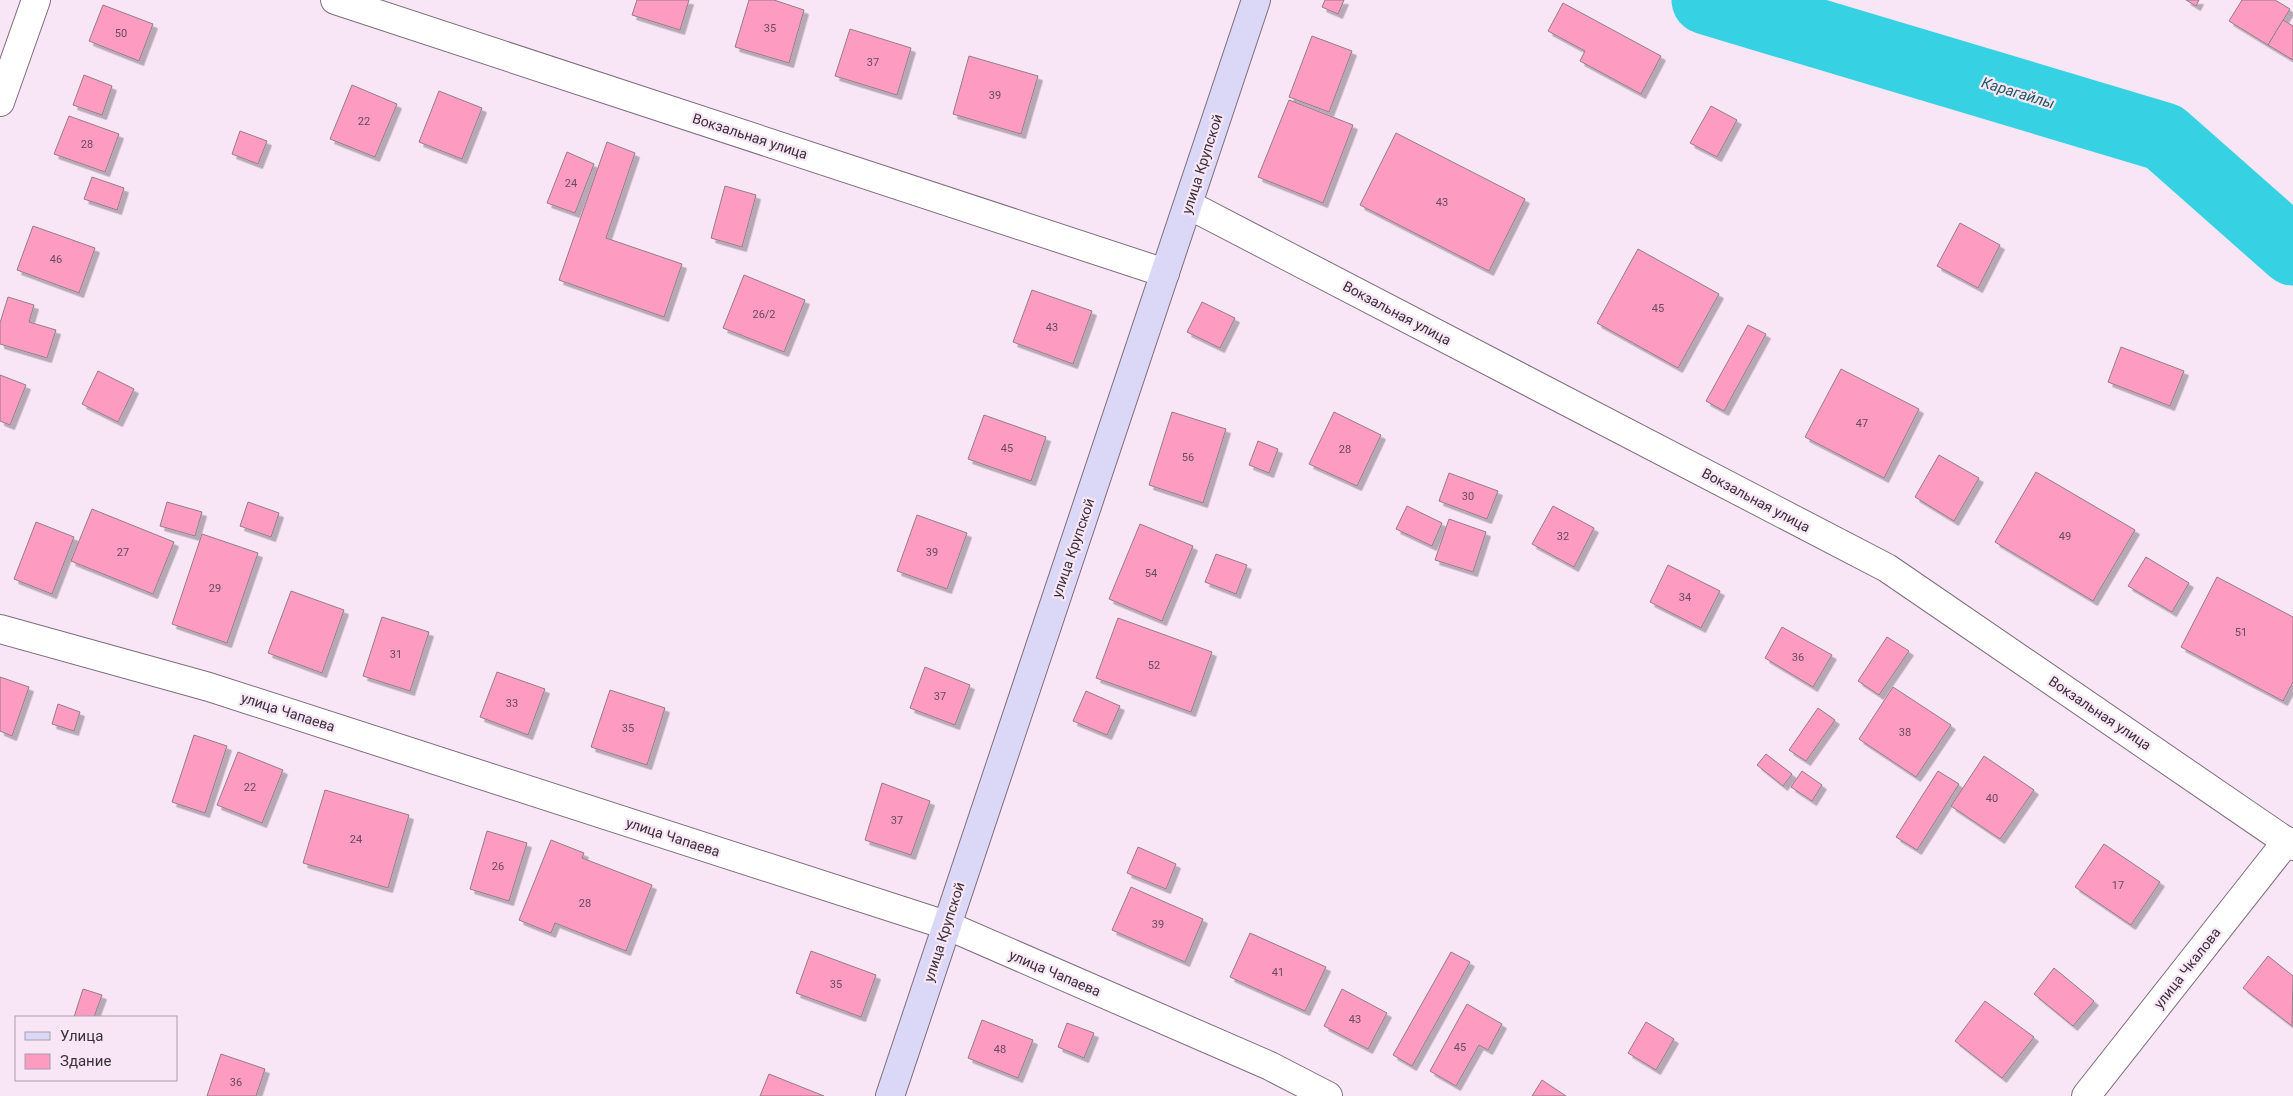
<svg xmlns="http://www.w3.org/2000/svg" width="2293" height="1096" viewBox="0 0 2293 1096" font-family="Roboto,sans-serif">
	<style>
		.lines { fill: none; stroke-linecap: round; stroke-linejoin: round }
		.river { stroke: #36d2e3; stroke-width: 69 }
		.building { fill: #fe9bc1; stroke: #947d85; filter: url(#shadow) }
		.street-casing { stroke: #7f6e7d; stroke-width: 30 }
		.secondary-casing { stroke: #7f6e7d; stroke-width: 30 }
		.street { stroke: #fff; stroke-width: 28 }
		.secondary { stroke: #dad8f6; stroke-width: 28 }
		.labels { text-anchor: middle; dominant-baseline: central; stroke-width: 4.5; stroke-linejoin: round; paint-order: stroke }
		.number-label { font-size: 11px; fill: #6a4c5a }
		.street-label { font-size: 14px; fill: #383138; stroke: #f8e5f6 }
		.water-label { font-size: 15px; font-style: italic; fill: #1c5960; stroke: #f8e5f6 }
	</style>
	<defs>
		<filter id="shadow"><feDropShadow dx="4.5" dy="4.5" stdDeviation="0" flood-color="#0004"/></filter>
	</defs>
	<rect width="100%" height="100%" fill="#f8e5f6"/>
	<g class="lines">
		<polyline class="river" points="1706,0 2164,137 2293,251"/>
	</g>
	<g class="building">
		<polygon points="637,0 689,0 680,30 632,15"/>
		<polygon points="749,0 774,0 804,10 789,63 735,47"/>
		<polygon points="1325,0 1344,0 1338,14 1322,7"/>
		<polygon points="2186,0 2199,0 2196,6"/>
		<polygon points="2242,0 2275,0 2290,9 2268,45 2229,21"/>
		<polygon points="1563,3 1661,56 1641,94 1580,61 1585,51 1548,31"/>
		<polygon points="103,5 153,24 139,61 89,41"/>
		<polygon points="2283,20 2293,26 2293,60 2268,45"/>
		<polygon points="850,29 911,48 897,95 835,76"/>
		<polygon points="1312,36 1352,51 1329,112 1289,97"/>
		<polygon points="969,56 1038,76 1021,134 953,114"/>
		<polygon points="84,75 112,86 102,115 73,105"/>
		<polygon points="352,85 397,104 375,157 330,139"/>
		<polygon points="439,91 482,108 462,159 419,142"/>
		<polygon points="1289,100 1353,125 1323,203 1258,177"/>
		<polygon points="1711,106 1737,120 1717,157 1690,143"/>
		<polygon points="69,116 119,134 105,172 54,154"/>
		<polygon points="240,131 267,141 258,164 232,154"/>
		<polygon points="1396,133 1525,199 1489,271 1360,205"/>
		<polygon points="607,142 635,153 606,238 682,264 664,317 559,280"/>
		<polygon points="567,152 594,164 575,213 547,203"/>
		<polygon points="92,177 124,188 117,210 84,199"/>
		<polygon points="725,186 756,195 742,247 711,238"/>
		<polygon points="1960,223 2000,245 1978,288 1937,266"/>
		<polygon points="33,226 95,248 79,293 17,270"/>
		<polygon points="1638,249 1719,294 1678,368 1597,323"/>
		<polygon points="744,275 805,300 784,352 723,328"/>
		<polygon points="1032,290 1092,311 1073,364 1013,342"/>
		<polygon points="8,297 34,305 29,322 56,330 47,358 0,344 0,323"/>
		<polygon points="1202,302 1235,318 1220,348 1187,332"/>
		<polygon points="1748,325 1766,334 1724,411 1706,401"/>
		<polygon points="2121,347 2184,371 2170,406 2108,382"/>
		<polygon points="1841,369 1919,409 1884,478 1805,437"/>
		<polygon points="98,371 134,389 118,422 82,404"/>
		<polygon points="0,375 26,385 10,425 0,421"/>
		<polygon points="1172,412 1226,429 1203,503 1149,485"/>
		<polygon points="1334,412 1381,435 1357,486 1309,464"/>
		<polygon points="984,415 1046,437 1031,481 968,459"/>
		<polygon points="1258,441 1278,449 1269,473 1249,465"/>
		<polygon points="1939,455 1979,478 1954,521 1915,497"/>
		<polygon points="2036,472 2135,530 2093,601 1995,542"/>
		<polygon points="1449,473 1498,491 1487,519 1439,501"/>
		<polygon points="167,502 202,512 195,536 160,526"/>
		<polygon points="248,502 279,513 271,537 240,526"/>
		<polygon points="1407,506 1442,523 1432,546 1396,529"/>
		<polygon points="1553,506 1594,528 1574,567 1532,544"/>
		<polygon points="92,509 174,542 153,594 71,561"/>
		<polygon points="917,515 967,533 947,589 897,571"/>
		<polygon points="1449,519 1486,532 1473,572 1435,560"/>
		<polygon points="36,522 74,537 52,594 14,579"/>
		<polygon points="1140,524 1193,546 1162,621 1109,599"/>
		<polygon points="202,534 258,553 227,643 172,624"/>
		<polygon points="1216,554 1247,565 1236,594 1205,582"/>
		<polygon points="2146,557 2189,583 2172,612 2128,586"/>
		<polygon points="1668,565 1720,591 1701,628 1650,602"/>
		<polygon points="2217,577 2293,617 2293,682 2283,701 2181,647"/>
		<polygon points="291,591 344,610 322,673 268,653"/>
		<polygon points="382,617 429,632 410,691 363,676"/>
		<polygon points="1118,618 1212,652 1191,712 1096,678"/>
		<polygon points="1782,627 1832,655 1813,687 1765,658"/>
		<polygon points="1887,637 1909,651 1879,695 1858,681"/>
		<polygon points="925,667 970,685 955,725 910,708"/>
		<polygon points="497,672 545,689 528,735 480,717"/>
		<polygon points="0,677 29,687 12,736 0,731"/>
		<polygon points="1893,687 1951,725 1916,777 1859,739"/>
		<polygon points="610,690 665,708 647,765 591,747"/>
		<polygon points="1086,691 1120,706 1107,735 1073,721"/>
		<polygon points="58,704 80,712 74,731 52,724"/>
		<polygon points="1818,708 1835,720 1806,761 1789,750"/>
		<polygon points="194,735 227,746 205,813 172,802"/>
		<polygon points="238,752 283,770 262,823 217,805"/>
		<polygon points="1766,754 1792,774 1783,786 1757,765"/>
		<polygon points="1984,756 2034,790 2000,839 1951,806"/>
		<polygon points="1802,771 1822,785 1812,801 1791,787"/>
		<polygon points="1938,771 1959,784 1917,850 1896,837"/>
		<polygon points="882,783 930,801 911,855 865,840"/>
		<polygon points="325,790 409,815 388,888 303,863"/>
		<polygon points="487,831 527,843 509,901 470,889"/>
		<polygon points="551,840 584,853 582,858 652,885 626,951 555,923 551,933 519,920"/>
		<polygon points="2104,844 2160,882 2131,925 2075,887"/>
		<polygon points="1138,847 1176,864 1166,889 1127,873"/>
		<polygon points="1131,887 1203,919 1185,962 1112,930"/>
		<polygon points="1250,933 1326,967 1305,1011 1230,977"/>
		<polygon points="811,951 876,975 861,1017 796,993"/>
		<polygon points="1451,952 1470,962 1412,1066 1393,1055"/>
		<polygon points="2268,956 2293,976 2292,1026 2243,988"/>
		<polygon points="2054,968 2094,1001 2073,1026 2034,994"/>
		<polygon points="83,989 102,995 94,1017 74,1017"/>
		<polygon points="1342,989 1387,1013 1368,1049 1324,1026"/>
		<polygon points="1985,1001 2034,1037 2002,1078 1955,1041"/>
		<polygon points="1467,1004 1502,1024 1488,1050 1479,1045 1456,1086 1430,1071"/>
		<polygon points="982,1020 1033,1040 1018,1078 968,1058"/>
		<polygon points="1646,1022 1674,1039 1656,1070 1628,1053"/>
		<polygon points="1067,1023 1094,1033 1084,1058 1058,1047"/>
		<polygon points="221,1054 265,1069 256,1096 207,1096"/>
		<polygon points="769,1074 824,1096 760,1096"/>
		<polygon points="1542,1080 1566,1096 1532,1096"/>
	</g>
	<g class="lines">
		<defs>
			<g id="street">
				<polyline points="335,0 1165,273"/>
				<polyline points="0,102 36,0"/>
				<polyline points="1189,205 1887,568 2293,846"/>
				<polyline points="0,629 209,687 946,925 1270,1066 1328,1096"/>
				<polyline points="2086,1096 2287,841"/>
			</g>
			<polyline id="secondary" points="890,1096 1256,0"/>
		</defs>
		<use href="#street" class="street-casing"/>
		<use href="#secondary" class="secondary-casing"/>
		<use href="#street" class="street"/>
		<use href="#secondary" class="secondary"/>
	</g>
	<g class="labels">
		<g class="number-label">
			<text x="770" y="28">35</text>
			<text x="121" y="33">50</text>
			<text x="873" y="62">37</text>
			<text x="995" y="95">39</text>
			<text x="364" y="121">22</text>
			<text x="87" y="144">28</text>
			<text x="571" y="183">24</text>
			<text x="1442" y="202">43</text>
			<text x="56" y="259">46</text>
			<text x="1658" y="308">45</text>
			<text x="764" y="314">26/2</text>
			<text x="1052" y="327">43</text>
			<text x="1862" y="423">47</text>
			<text x="1007" y="448">45</text>
			<text x="1345" y="449">28</text>
			<text x="1188" y="457">56</text>
			<text x="1468" y="496">30</text>
			<text x="1563" y="536">32</text>
			<text x="2065" y="536">49</text>
			<text x="123" y="552">27</text>
			<text x="932" y="552">39</text>
			<text x="1151" y="573">54</text>
			<text x="215" y="588">29</text>
			<text x="1685" y="597">34</text>
			<text x="2241" y="632">51</text>
			<text x="396" y="654">31</text>
			<text x="1798" y="657">36</text>
			<text x="1154" y="665">52</text>
			<text x="940" y="696">37</text>
			<text x="512" y="703">33</text>
			<text x="628" y="728">35</text>
			<text x="1905" y="732">38</text>
			<text x="250" y="787">22</text>
			<text x="1992" y="798">40</text>
			<text x="897" y="820">37</text>
			<text x="356" y="839">24</text>
			<text x="498" y="866">26</text>
			<text x="2118" y="885">17</text>
			<text x="585" y="903">28</text>
			<text x="1158" y="924">39</text>
			<text x="1278" y="972">41</text>
			<text x="836" y="984">35</text>
			<text x="1355" y="1019">43</text>
			<text x="1460" y="1047">45</text>
			<text x="1000" y="1049">48</text>
			<text x="236" y="1082">36</text>
		</g>
		<g class="street-label">
			<text transform="translate(750 136) rotate(18)">Вокзальная улица</text>
			<text transform="translate(1202 164) rotate(-72)">улица Крупской</text>
			<text transform="translate(1397 313) rotate(28)">Вокзальная улица</text>
			<text transform="translate(1756 500) rotate(28)">Вокзальная улица</text>
			<text transform="translate(1073 548) rotate(-71)">улица Крупской</text>
			<text transform="translate(288 712) rotate(18)">улица Чапаева</text>
			<text transform="translate(2100 713) rotate(34)">Вокзальная улица</text>
			<text transform="translate(673 837) rotate(18)">улица Чапаева</text>
			<text transform="translate(944 932) rotate(-72)">улица Крупской</text>
			<text transform="translate(2187 968) rotate(-52)">улица Чкалова</text>
			<text transform="translate(1055 973) rotate(23)">улица Чапаева</text>
		</g>
		<g class="water-label">
			<text transform="translate(2018 93) rotate(17)">Карагайлы</text>
		</g>
	</g>
	<rect x="15" y="1016" width="162" height="65" fill="#f8e5f6" stroke="#ab9daa"/>
	<rect x="25" y="1032" width="25" height="8" fill="#dad8f6" stroke="#ab9daa"/>
	<text x="60" y="1041" font-size="15" fill="#383138">Улица</text>
	<rect x="25" y="1054" width="25" height="15" fill="#fe9bc1" stroke="#ab9daa"/>
	<text x="60" y="1066" font-size="15" fill="#383138">Здание</text>
</svg>
